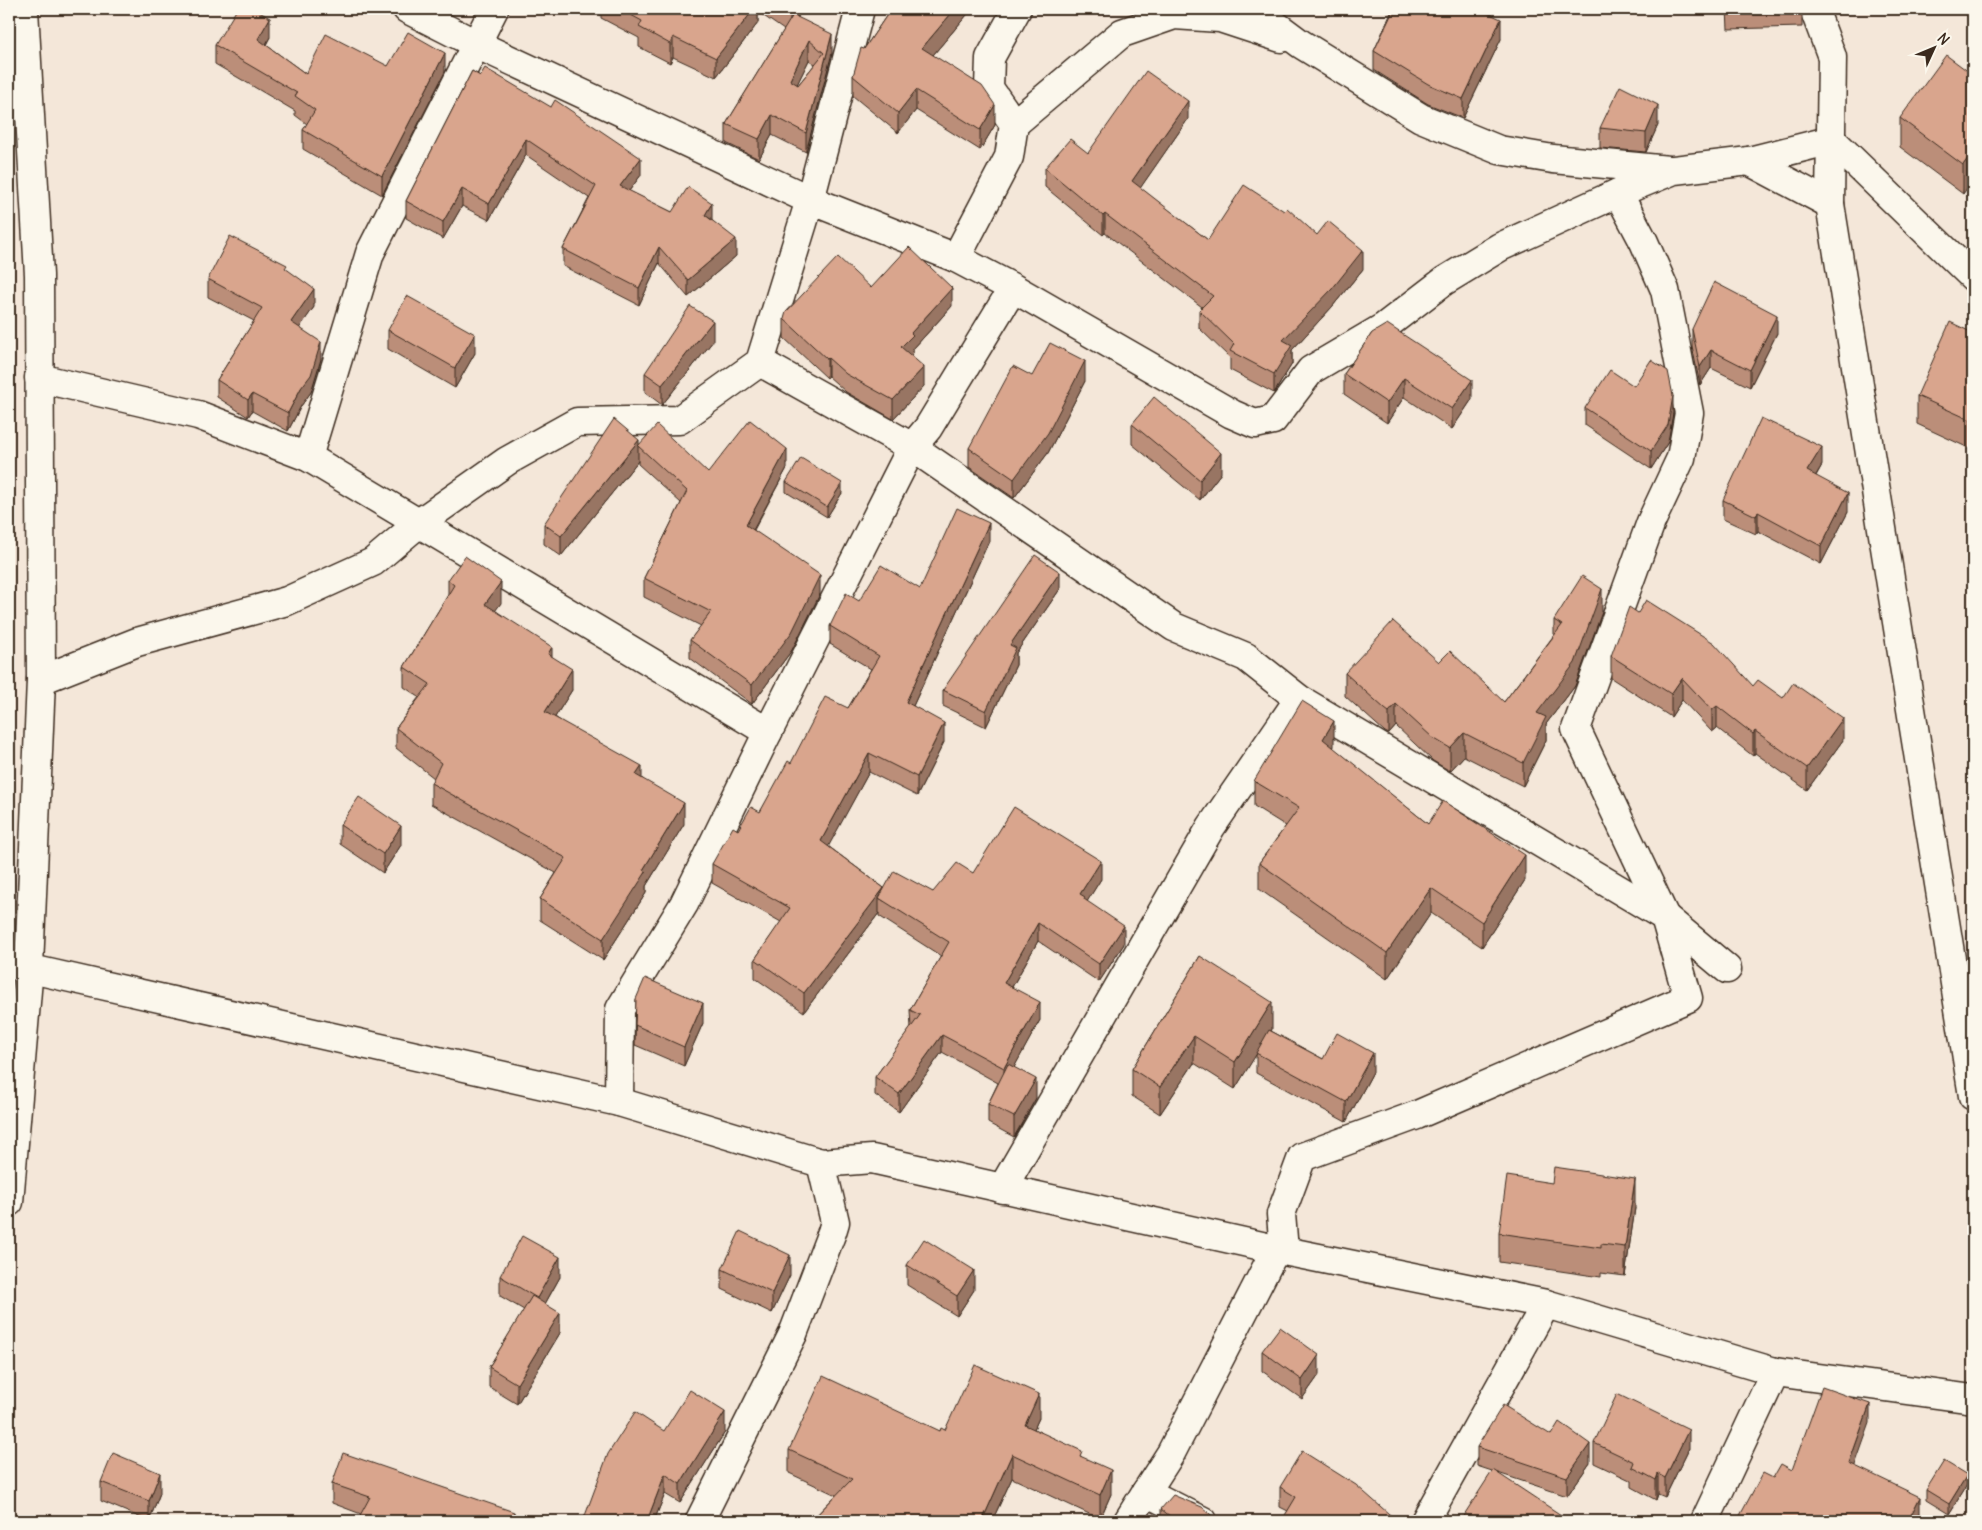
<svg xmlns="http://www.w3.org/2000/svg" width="1982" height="1530" viewBox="0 0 1982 1530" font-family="Delius,sans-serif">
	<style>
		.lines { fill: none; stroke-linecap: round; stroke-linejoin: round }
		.street-casing { stroke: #3b2a1e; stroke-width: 31 }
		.secondary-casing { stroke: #3b2a1e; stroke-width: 31 }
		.street { stroke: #fbf7ec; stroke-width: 28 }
		.secondary { stroke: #fbf7ec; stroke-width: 28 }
		.wall { fill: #bb8e79; stroke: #3b2a1e; fill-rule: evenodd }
		.shaded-wall { fill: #987463; stroke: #3b2a1e }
		.building { fill: #d9a58d; stroke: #3b2a1e; fill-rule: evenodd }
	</style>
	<rect width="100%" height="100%" fill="#f4e7d9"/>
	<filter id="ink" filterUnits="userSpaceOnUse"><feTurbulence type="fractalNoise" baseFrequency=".02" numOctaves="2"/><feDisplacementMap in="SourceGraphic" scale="10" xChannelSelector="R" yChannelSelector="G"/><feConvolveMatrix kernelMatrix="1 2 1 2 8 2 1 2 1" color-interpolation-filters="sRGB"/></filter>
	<g filter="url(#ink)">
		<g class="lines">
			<defs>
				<g id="street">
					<polyline points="407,9 476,44 810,200 956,258 1013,288 1232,414 1255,424 1273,420 1311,370 1384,327 1444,281 1500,247 1618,193 1674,170 1749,161 1832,140 1973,277"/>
					<polyline points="1254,9 1301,44 1421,118 1499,150 1553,159 1669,170"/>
					<polyline points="1814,9 1832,57 1830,204 1973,1096"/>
					<polyline points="1014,124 1122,33 1174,15 1220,18 1281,38"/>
					<polyline points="1749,161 1830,204"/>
					<polyline points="956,258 1009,157 1014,124 989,88 990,58 1017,9"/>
					<polyline points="760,362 912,447 928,428 1013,288"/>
					<polyline points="39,378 198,415 308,457 768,732"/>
					<polyline points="308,457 370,253 494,9"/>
					<polyline points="41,680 137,642 287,601 373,562 419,523 507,461 577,422 679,420 760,362 810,200 860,9"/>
					<polyline points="9,964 619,1102 821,1163 872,1159 1284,1251 1546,1304 1775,1372 1973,1399"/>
					<polyline points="619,1102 620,1009 684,904 768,732 912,447 1174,627 1246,657 1299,699 1665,917 1727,969"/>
					<polyline points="1002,1189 1211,827 1299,699"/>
					<polyline points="1284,1251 1281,1214 1302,1157 1417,1115 1688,998 1665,917 1576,729 1651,522 1681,458 1689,413 1665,290 1644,242 1618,193"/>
					<polyline points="700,1520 793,1334 832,1232 835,1222 821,1163"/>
					<polyline points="1128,1521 1146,1492"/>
					<polyline points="1203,1521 1146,1492 1171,1453 1276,1249"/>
					<polyline points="1425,1521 1546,1304"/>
					<polyline points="1705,1521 1775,1372"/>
				</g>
				<polyline id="secondary" points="9,1202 29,967 41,680 39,275 24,9"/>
			</defs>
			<use href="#street" class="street-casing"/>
			<use href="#secondary" class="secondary-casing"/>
			<use href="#street" class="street"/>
			<use href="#secondary" class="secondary"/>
		</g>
		<g class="wall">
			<path d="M601,9H801L798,17L832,53L806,152L772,135L759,159L726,143V124L784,30L758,12V23L716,77L673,57L670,63L639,47V38L601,18ZM809,60L815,64L798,85L797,84Z"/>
			<polygon points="891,9 972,9 933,55 995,125 980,150 916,110 898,133 853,96 853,76 864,49"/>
			<polygon points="1383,9 1479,9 1501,39 1463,118 1428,104 1374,70 1374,51 1391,13"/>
			<polygon points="1727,9 1802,9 1802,27 1728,29"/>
			<polygon points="1966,9 1973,9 1973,15"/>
			<polygon points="270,37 266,45 306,74 388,66 445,72 382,195 303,149 303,130 307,124 295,115 295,111 215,64 215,45"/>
			<polygon points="472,71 641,175 629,191 672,212 712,220 736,256 688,297 659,263 639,305 563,266 563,249 589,198 526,155 489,220 462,206 443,239 406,218 406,201"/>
			<polygon points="1973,75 1963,194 1900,147 1900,118"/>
			<polygon points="1188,119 1140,188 1208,240 1317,235 1363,269 1332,307 1292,350 1292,364 1274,393 1230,370 1230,358 1199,328 1199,310 1202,307 1105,233 1103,235 1045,187 1045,168"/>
			<polygon points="1658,125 1646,152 1600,148 1600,128"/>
			<polygon points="287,270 314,307 299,328 321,359 311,392 301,406 288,431 252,411 248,417 217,397 217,380 254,321 208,297 208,279"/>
			<polygon points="871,288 952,306 913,349 913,353 911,355 924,386 893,419 846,392 828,376 827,378 784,338 784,319"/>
			<polygon points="1692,329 1777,333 1750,387 1711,368 1700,385 1692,346"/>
			<polygon points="388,330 475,353 455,388 388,349"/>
			<polygon points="1372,333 1472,399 1452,429 1404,397 1387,423 1344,394 1344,374"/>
			<polygon points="1973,333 1973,450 1917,424 1917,396"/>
			<polygon points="713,341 662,405 645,392 645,373"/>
			<polygon points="1032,376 1085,381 1048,453 1014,498 969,467 969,448"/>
			<polygon points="1634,386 1673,413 1668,442 1651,469 1585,425 1585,408"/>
			<polygon points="1132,424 1221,473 1200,500 1132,444"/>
			<polygon points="639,444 708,473 787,468 754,530 820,594 792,650 752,704 690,658 690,640 701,626 644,597 644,578 681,503 638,464 638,461 561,556 544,544 544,524"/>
			<polygon points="1822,465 1816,476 1848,512 1821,564 1758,531 1756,534 1723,519 1723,500"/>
			<polygon points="786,482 842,493 827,517 786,492"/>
			<polygon points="989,541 913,706 944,742 917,796 869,772 828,846 884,888 933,892 973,873 1101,879 1087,901 1124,944 1099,982 1038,941 1012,987 1040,1020 1014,1067 1036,1098 1014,1137 988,1123 988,1104 998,1083 942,1052 899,1112 875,1095 875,1077 911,1028 910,1010 941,956 879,916 879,913 804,1012 755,978 755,959 781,922 712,883 712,864 738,830 760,812 791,763 848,708 871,669 830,644 830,626 859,601 920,589"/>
			<polygon points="448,580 501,603 495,610 552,657 572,690 555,717 642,778 684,824 646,886 646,893 603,960 540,920 540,899 556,873 431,804 431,783 434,778 396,748 396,728 419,697 404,687 404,667 448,595"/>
			<polygon points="1060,589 1016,653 1016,665 986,727 943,706 943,690"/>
			<polygon points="1602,612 1575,686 1546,724 1546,740 1523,786 1464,756 1450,771 1433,761 1396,726 1389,734 1385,732 1345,696 1345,673 1439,662 1504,702 1554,635 1554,620"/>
			<polygon points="1611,656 1753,686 1843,740 1807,790 1755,753 1753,756 1717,728 1712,732 1682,700 1671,717 1611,678"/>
			<polygon points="1334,746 1333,748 1428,824 1525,880 1482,947 1431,913 1387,979 1259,889 1259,863 1286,826 1254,806 1254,781"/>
			<polygon points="340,825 401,845 383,873 340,844"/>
			<polygon points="1200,956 1272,1029 1271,1031 1323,1059 1373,1072 1346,1122 1256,1073 1256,1054 1235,1089 1194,1063 1160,1114 1132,1096 1132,1069"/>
			<polygon points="636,999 703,1023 684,1066 635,1045"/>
			<polygon points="1635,1208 1625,1276 1601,1273 1601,1277 1499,1262 1499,1233"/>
			<polygon points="907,1265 974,1290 957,1316 907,1285"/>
			<polygon points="722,1269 790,1275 772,1313 722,1289"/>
			<polygon points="500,1276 560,1277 545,1304 560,1333 517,1404 489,1387 489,1367 524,1310 500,1296"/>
			<polygon points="1262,1351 1319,1375 1302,1399 1262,1371"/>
			<polygon points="1039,1418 1034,1429 1082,1457 1111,1494 1100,1519 1012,1478 992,1521 811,1521 836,1495 789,1473 789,1450"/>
			<polygon points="664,1431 725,1432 680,1503 665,1494 654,1521 583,1521"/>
			<polygon points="1594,1443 1689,1448 1665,1497 1658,1494 1656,1500 1632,1487 1632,1481 1594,1463"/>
			<polygon points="1477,1447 1590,1463 1567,1496 1477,1466"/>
			<polygon points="101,1482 160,1493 149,1521 101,1501"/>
			<polygon points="332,1484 514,1521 357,1521 361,1514 332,1503"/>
			<polygon points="1967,1485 1949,1514 1926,1500 1926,1490"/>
			<polygon points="1280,1487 1397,1521 1284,1521 1284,1517 1288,1511 1280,1507"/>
			<polygon points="1161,1509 1218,1521 1161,1521"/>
		</g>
		<g class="shaded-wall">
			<polygon points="754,9 758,9 758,23 716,77 716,58"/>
			<polygon points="793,9 801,9 790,34 790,15"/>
			<polygon points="955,9 972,9 922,68 922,48"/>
			<polygon points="270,18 270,37 258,58 258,39"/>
			<polygon points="1501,19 1501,39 1463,118 1463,99"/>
			<polygon points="832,34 832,53 806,152 806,133"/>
			<polygon points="673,37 673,57 670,63 670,44"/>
			<polygon points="809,40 809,60 790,99 790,80"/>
			<polygon points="445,53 445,72 382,195 382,176"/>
			<polygon points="916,90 916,110 898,133 898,113"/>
			<polygon points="1188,101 1188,119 1132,200 1132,181"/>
			<polygon points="995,105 995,125 980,150 980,130"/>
			<polygon points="1658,105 1658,125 1646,152 1646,133"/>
			<polygon points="772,115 772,135 759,159 759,139"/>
			<polygon points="526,139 526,155 489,220 489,204"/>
			<polygon points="1973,151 1973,180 1963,194 1963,165"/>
			<polygon points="641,158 641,175 620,203 620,186"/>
			<polygon points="462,189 462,206 443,239 443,222"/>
			<polygon points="712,203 712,220 705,215"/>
			<polygon points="1105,214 1105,233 1103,235 1103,216"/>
			<polygon points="736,239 736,256 688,297 688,280"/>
			<polygon points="659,247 659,263 639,305 639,288"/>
			<polygon points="1363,250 1363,269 1332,307 1292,350 1292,364 1274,393 1274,374 1283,340"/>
			<polygon points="952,288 952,306 913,349 913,353 901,366 901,347 911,333"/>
			<polygon points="314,289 314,307 291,340 291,322"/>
			<polygon points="1777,315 1777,333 1750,387 1750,370"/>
			<polygon points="713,321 713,341 662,405 662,385"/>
			<polygon points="475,334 475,353 455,388 455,368"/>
			<polygon points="321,342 321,359 311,392 301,406 288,431 288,413 301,388"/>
			<polygon points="1711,350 1711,368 1700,385 1700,367"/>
			<polygon points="828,358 828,376 827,378 827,359"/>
			<polygon points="1085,361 1085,381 1048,453 1014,498 1014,479"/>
			<polygon points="924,367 924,386 893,419 893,400"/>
			<polygon points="1404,378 1404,397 1387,423 1387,403"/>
			<polygon points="1472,380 1472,399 1452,429 1452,409"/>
			<polygon points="252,394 252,411 248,417 248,400"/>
			<polygon points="1673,396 1673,413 1668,442 1651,469 1651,451"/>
			<polygon points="639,440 639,447 638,446 638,461 561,556 561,536"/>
			<polygon points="1822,447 1822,465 1807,490 1807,471"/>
			<polygon points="787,449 787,468 746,543 746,525"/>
			<polygon points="1221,453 1221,473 1200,500 1200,480"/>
			<polygon points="842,483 842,493 827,517 827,507"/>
			<polygon points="1848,493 1848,512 1821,564 1821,546"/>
			<polygon points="1758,512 1758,531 1756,534 1756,516"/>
			<polygon points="989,523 989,541 906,721 906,702"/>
			<polygon points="1060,572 1060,589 1016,653 1016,665 986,727 986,711 1010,645"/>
			<polygon points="820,575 820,594 792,650 752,704 752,685"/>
			<polygon points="501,582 501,603 485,625 485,604"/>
			<polygon points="1602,589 1602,612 1575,686 1546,724 1546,740 1523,786 1523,763 1537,713"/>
			<polygon points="552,647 552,668 548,654"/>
			<polygon points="572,669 572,690 545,733 545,712"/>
			<polygon points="1682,678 1682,700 1671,717 1671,694"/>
			<polygon points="1396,704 1396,726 1389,734 1389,712"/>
			<polygon points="1717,706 1717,728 1712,732 1712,710"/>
			<polygon points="1843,718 1843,740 1807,790 1807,768"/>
			<polygon points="1334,721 1334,746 1323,765 1323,739"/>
			<polygon points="944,723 944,742 917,796 917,777"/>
			<polygon points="1755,731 1755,753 1753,756 1753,734"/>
			<polygon points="1464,733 1464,756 1450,771 1450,748"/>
			<polygon points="869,753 869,772 821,860 821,841"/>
			<polygon points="642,766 642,787 636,775"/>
			<polygon points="684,803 684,824 646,886 646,893 603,960 603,939 643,870"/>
			<polygon points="401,826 401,845 383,873 383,854"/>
			<polygon points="1525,855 1525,880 1482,947 1482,922"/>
			<polygon points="1101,861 1101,879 1085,905 1080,894"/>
			<polygon points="884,888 884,901 879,898 879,913 804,1012 804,993"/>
			<polygon points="1431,888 1431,913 1387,979 1387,953"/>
			<polygon points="1038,923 1038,941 1004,1001 1004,983"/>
			<polygon points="1124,926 1124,944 1099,982 1099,964"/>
			<polygon points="1040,1002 1040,1020 1004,1086 1004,1068"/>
			<polygon points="1272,1002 1272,1029 1235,1089 1235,1062"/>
			<polygon points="703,1003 703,1023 684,1066 684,1047"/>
			<polygon points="942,1035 942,1052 899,1112 899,1094"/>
			<polygon points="1194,1036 1194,1063 1160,1114 1160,1087"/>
			<polygon points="1373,1053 1373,1072 1346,1122 1346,1102"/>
			<polygon points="1036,1079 1036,1098 1014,1137 1014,1117"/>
			<polygon points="1635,1179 1635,1208 1625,1276 1625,1247"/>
			<polygon points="790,1255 790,1275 772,1313 772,1293"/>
			<polygon points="560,1257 560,1277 537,1318 537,1298"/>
			<polygon points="974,1270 974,1290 957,1316 957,1296"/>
			<polygon points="560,1313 560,1333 517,1404 517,1384"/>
			<polygon points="1319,1355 1319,1375 1302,1399 1302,1380"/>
			<polygon points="1039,1394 1039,1418 1025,1449 1025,1425"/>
			<polygon points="1870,1404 1870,1423 1849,1482 1849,1463"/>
			<polygon points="725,1412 725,1432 680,1503 680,1484"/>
			<polygon points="1689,1429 1689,1448 1665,1497 1665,1478"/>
			<polygon points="1590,1444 1590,1463 1567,1496 1567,1477"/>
			<polygon points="1012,1454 1012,1478 992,1521 982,1521"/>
			<polygon points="1111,1470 1111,1494 1100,1519 1100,1495"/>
			<polygon points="160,1473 160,1493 149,1521 149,1501"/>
			<polygon points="665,1474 665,1494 654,1521 647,1521"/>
			<polygon points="1658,1474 1658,1494 1656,1500 1656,1480"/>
			<polygon points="1967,1475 1967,1485 1949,1514 1949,1504"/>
			<polygon points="1920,1497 1920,1516 1917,1521 1908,1521"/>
			<polygon points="514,1512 514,1521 510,1521"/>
		</g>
		<g class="building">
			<polygon points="237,9 254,9 270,18 258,39 306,74 326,34 388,66 408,32 445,53 382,176 303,130 315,110 295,96 297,93 215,45"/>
			<polygon points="620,9 754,9 716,58 673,37 670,44 639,27 642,21"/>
			<polygon points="781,9 793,9 790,15"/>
			<polygon points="891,9 955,9 922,48 982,86 995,105 980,130 916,90 898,113 853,76 861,48 864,49"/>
			<polygon points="1394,9 1479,9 1501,19 1463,99 1428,84 1374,51"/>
			<polygon points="1728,9 1754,9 1728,10"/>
			<path d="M793,15L832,34L806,133L772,115L759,139L726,124ZM809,40L824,53L798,85L790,80Z"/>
			<polygon points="1946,55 1973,75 1973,151 1963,165 1900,118"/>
			<polygon points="485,68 551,107 555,100 641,158 620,186 672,212 688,187 712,203 705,215 736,239 688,280 659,247 639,288 563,249 596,186 526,139 489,204 462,189 443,222 406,201 472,71 480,76"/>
			<polygon points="1146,71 1188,101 1132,181 1208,240 1244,185 1284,211 1287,208 1317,235 1328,221 1363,250 1332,289 1283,340 1292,345 1274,374 1230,351 1234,344 1199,310 1213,296 1105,214 1103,216 1045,168 1070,139 1088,153"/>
			<polygon points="1620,86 1658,105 1646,133 1600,128"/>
			<polygon points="230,236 287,265 285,268 314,289 291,322 321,342 311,375 301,388 288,413 252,394 248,400 217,380 262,308 208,279"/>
			<polygon points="909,247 952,288 911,333 913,335 901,347 924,367 893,400 846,374 828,358 827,359 784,319 786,312 838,257 871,288"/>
			<polygon points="1714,282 1777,315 1750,370 1711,350 1700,367 1692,329"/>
			<polygon points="407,296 475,334 455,368 388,330"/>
			<polygon points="690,306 713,321 662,385 645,373"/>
			<polygon points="1950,322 1973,333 1973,421 1917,396"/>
			<polygon points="1387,324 1472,380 1452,409 1404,378 1387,403 1344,374 1372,333"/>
			<polygon points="1050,343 1085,361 1048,433 1014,479 969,448 1013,366 1032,376"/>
			<polygon points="1651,360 1668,371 1673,396 1668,425 1651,451 1585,408 1610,370 1634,386"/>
			<polygon points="1154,397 1221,453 1200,480 1132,424"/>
			<polygon points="1761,418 1822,447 1807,471 1848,493 1821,546 1758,512 1756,516 1723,500"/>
			<polygon points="614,419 639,440 561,536 544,524"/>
			<polygon points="750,420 787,449 746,525 820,575 792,632 752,685 690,640 711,612 644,578 687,491 638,446 657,425 708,473"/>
			<polygon points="801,458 842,483 827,507 786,482"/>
			<polygon points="957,508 989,523 906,702 944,723 917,777 869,753 821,841 884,888 804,993 755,959 790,908 712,864 733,827 738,830 751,807 760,812 788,761 791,763 825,697 848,708 879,656 830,626 846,593 859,601 881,565 920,589"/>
			<polygon points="1035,555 1060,572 1010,645 1016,648 986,711 943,690"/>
			<polygon points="465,556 501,582 485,604 552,647 548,654 572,669 545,712 642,766 636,775 684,803 643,870 646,872 603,939 540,899 566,858 431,783 441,763 396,728 430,684 404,667 454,585 448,580"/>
			<polygon points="1582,576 1602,589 1575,663 1537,713 1546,717 1523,763 1464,733 1450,748 1433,738 1396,704 1389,712 1385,709 1345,673 1393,621 1439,662 1450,651 1504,702 1562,625 1554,620"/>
			<polygon points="1646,600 1714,643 1753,686 1758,680 1783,698 1793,683 1843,718 1807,768 1755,731 1753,734 1717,706 1712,710 1682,678 1671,694 1611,656 1629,607 1638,613"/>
			<polygon points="1302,701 1334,721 1323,739 1428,824 1443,801 1525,855 1482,922 1431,888 1387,953 1259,863 1299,808 1254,781"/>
			<polygon points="359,797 401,826 383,854 340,825"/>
			<polygon points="1014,807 1101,861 1080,894 1085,897 1084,899 1124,926 1099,964 1038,923 1004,983 1040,1002 1004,1068 942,1035 899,1094 875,1077 920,1015 910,1010 949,942 879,898 894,871 933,892 957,863 973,873"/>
			<polygon points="1200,956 1272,1002 1235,1062 1194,1036 1160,1087 1132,1069"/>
			<polygon points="645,978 703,1003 684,1047 635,1025 636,999"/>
			<polygon points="1269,1030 1323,1059 1337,1033 1373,1053 1346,1102 1256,1053"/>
			<polygon points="1008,1064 1036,1079 1014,1117 988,1104"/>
			<polygon points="1554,1167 1635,1179 1625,1247 1601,1244 1601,1248 1499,1233 1507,1176 1552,1183"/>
			<polygon points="740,1231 790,1255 772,1293 722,1269"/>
			<polygon points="522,1236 560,1257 537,1298 500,1276"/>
			<polygon points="924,1239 974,1270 957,1296 907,1265"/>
			<polygon points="532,1296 560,1313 517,1384 489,1367"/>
			<polygon points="1280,1327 1319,1355 1302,1380 1262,1351"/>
			<polygon points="975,1365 1039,1394 1025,1425 1082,1451 1080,1456 1111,1470 1100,1495 1012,1454 982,1521 811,1521 852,1479 789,1450 823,1376 940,1431 941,1428 945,1430"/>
			<polygon points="1822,1387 1870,1404 1849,1463 1920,1497 1908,1521 1737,1521 1763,1473 1773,1478 1781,1464 1792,1470"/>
			<polygon points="690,1390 725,1412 680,1484 665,1474 647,1521 583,1521 608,1454 635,1412 664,1431"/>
			<polygon points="1617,1394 1689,1429 1665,1478 1658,1474 1656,1480 1632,1467 1634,1462 1594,1443"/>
			<polygon points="1503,1405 1551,1435 1559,1422 1590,1444 1567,1477 1477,1447"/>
			<polygon points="1302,1451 1356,1485 1397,1521 1292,1521 1284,1517 1296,1497 1280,1487"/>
			<polygon points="113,1453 160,1473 149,1501 101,1482"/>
			<polygon points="343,1453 514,1512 510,1521 448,1521 434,1516 432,1521 357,1521 370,1497 332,1484"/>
			<polygon points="1944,1461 1967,1475 1949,1504 1926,1490"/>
			<polygon points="1493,1470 1570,1521 1460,1521"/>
			<polygon points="1173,1495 1202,1507 1218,1521 1176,1521 1161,1509"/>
		</g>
	</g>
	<rect width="1982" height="1530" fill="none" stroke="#fbf7ec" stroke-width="30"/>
	<rect x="15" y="15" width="1952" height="1500" fill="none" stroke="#3b2a1e" stroke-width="2" filter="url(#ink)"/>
	<g transform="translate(1934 48) rotate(46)" stroke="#fbf7ec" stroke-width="4" paint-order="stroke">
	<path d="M0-4L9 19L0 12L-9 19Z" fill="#3b2a1e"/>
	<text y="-8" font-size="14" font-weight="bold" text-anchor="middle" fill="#3b2a1e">N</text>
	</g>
</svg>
